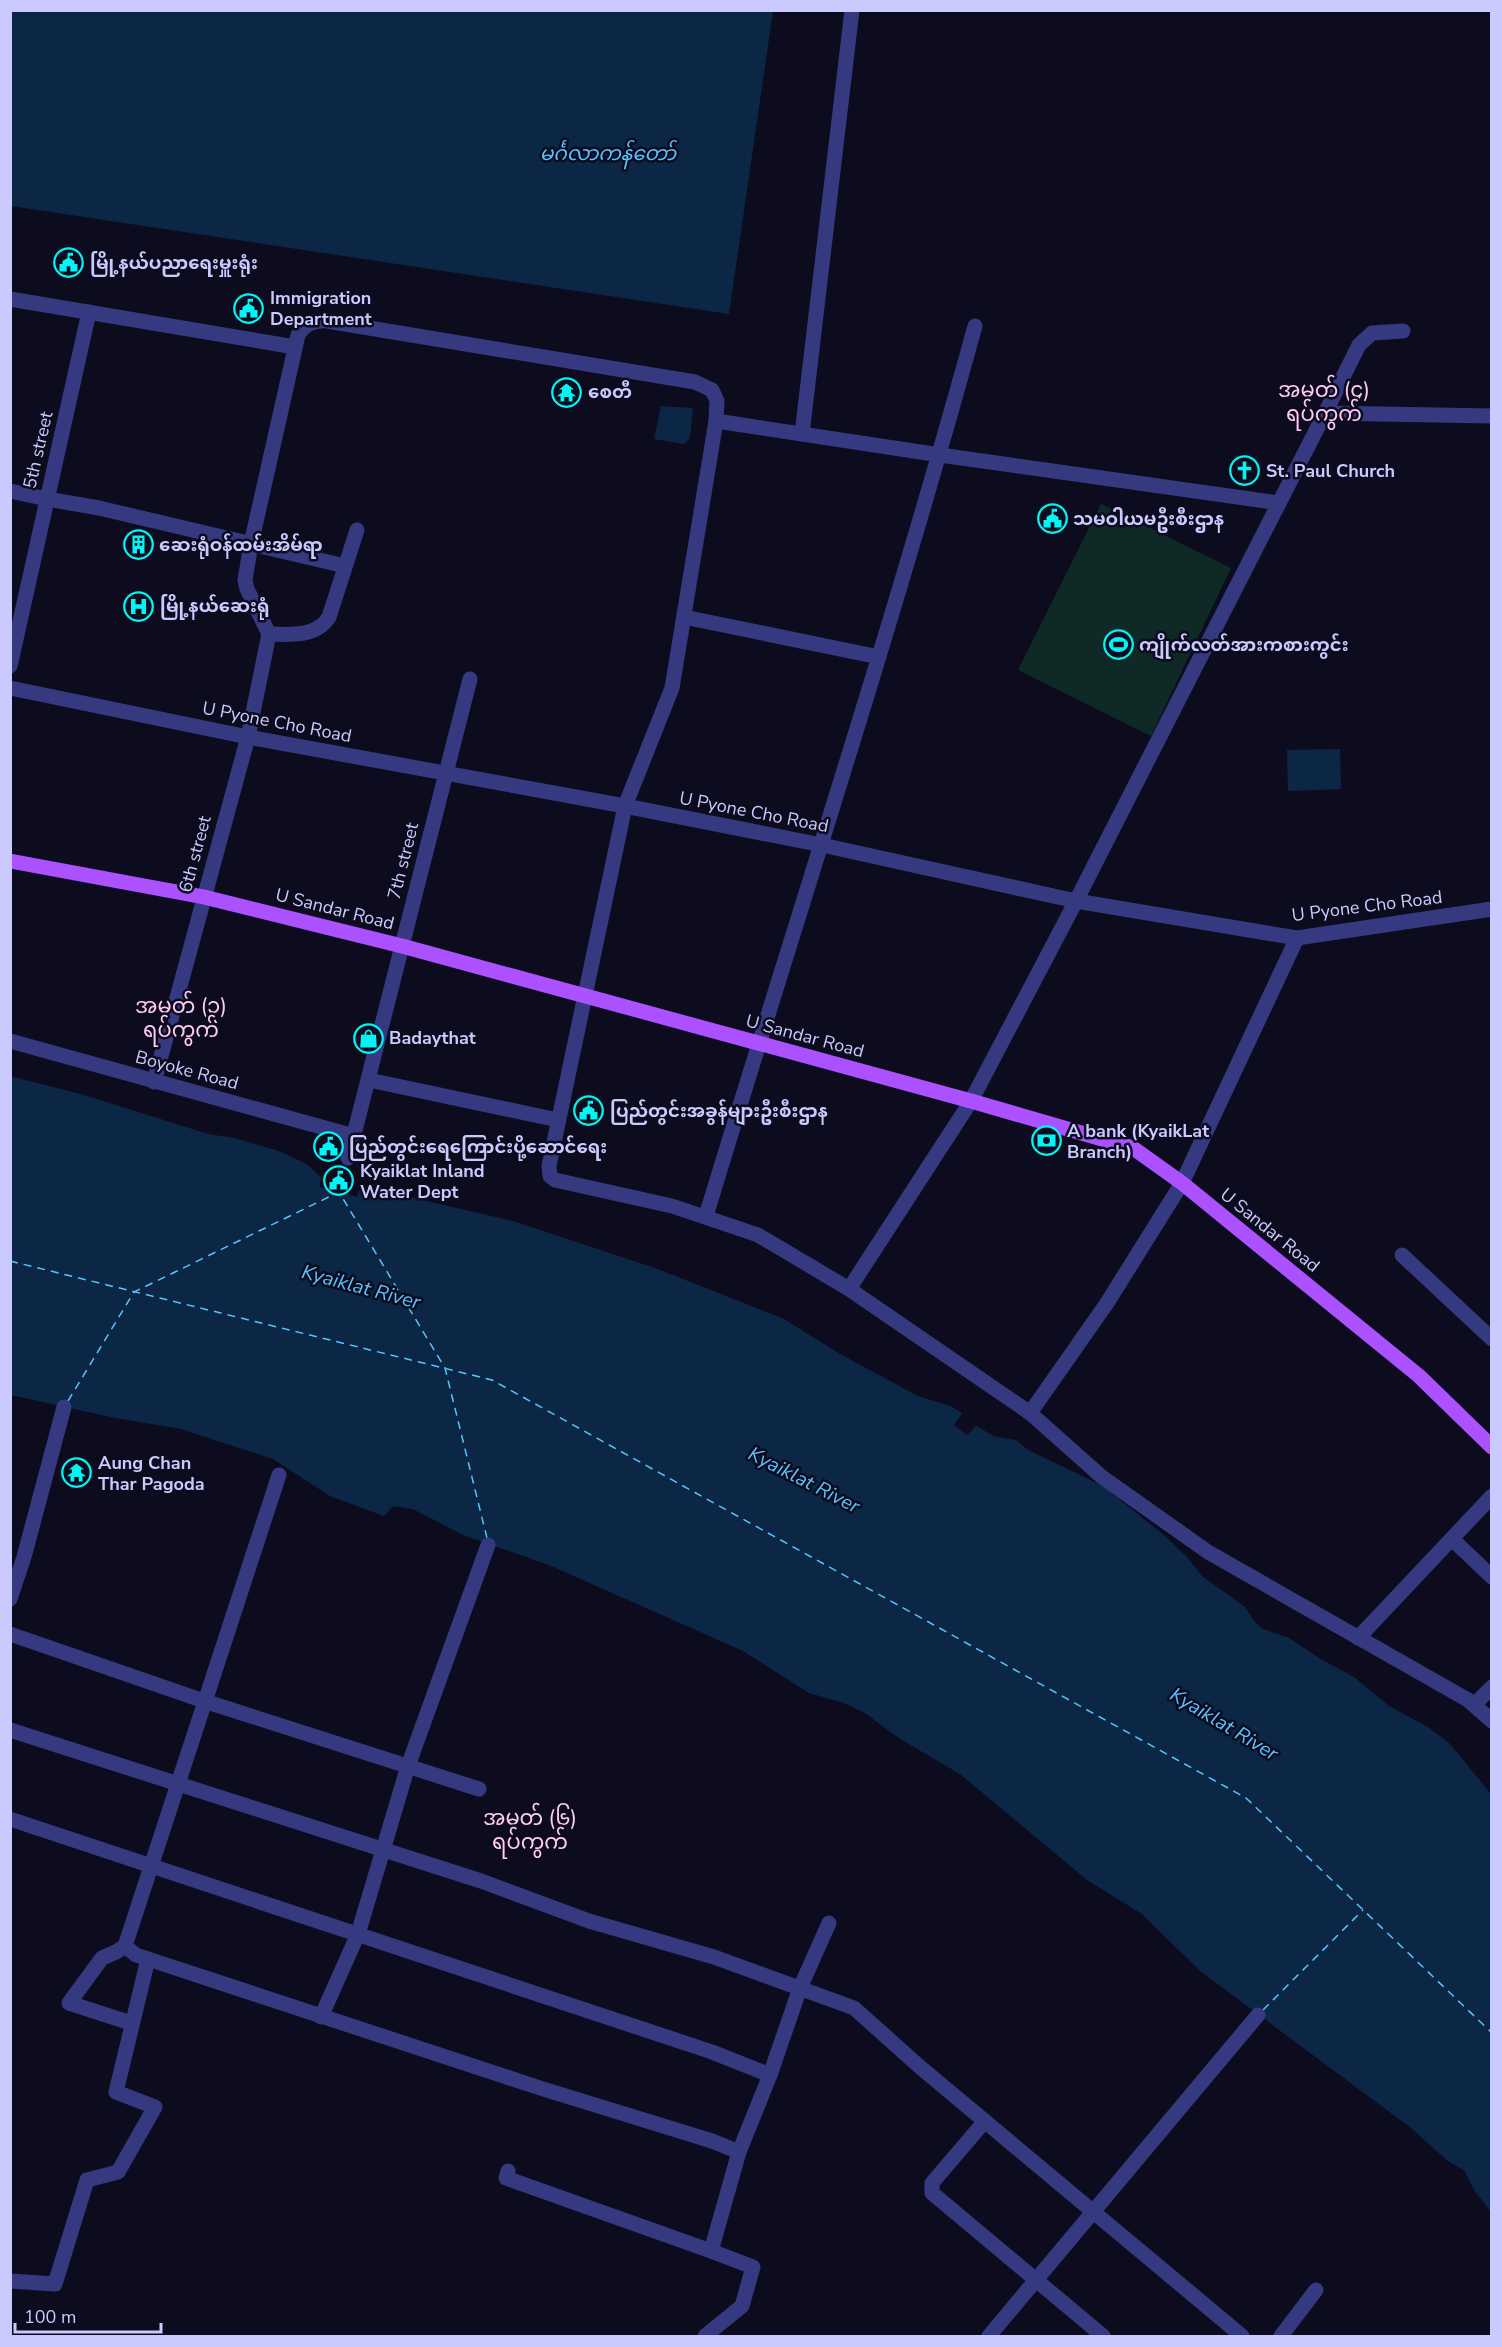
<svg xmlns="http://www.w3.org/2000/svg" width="1502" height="2347" viewBox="0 0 1502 2347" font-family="'Nunito Sans','Noto Sans Myanmar',sans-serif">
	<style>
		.green { fill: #0f2926 }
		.water { fill: #0b2745 }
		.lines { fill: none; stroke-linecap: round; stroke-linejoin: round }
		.ferry { stroke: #58c3ff; stroke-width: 1.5; stroke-dasharray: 8 6; stroke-linecap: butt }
		.minor { stroke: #353a80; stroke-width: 15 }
		.major { stroke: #ac51ff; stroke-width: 15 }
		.labels { text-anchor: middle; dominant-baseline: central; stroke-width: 5; stroke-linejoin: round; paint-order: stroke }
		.poi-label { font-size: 18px; font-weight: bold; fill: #cbcaff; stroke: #0d0c1f; text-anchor: start }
		.street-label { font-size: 18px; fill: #cbcaff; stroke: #0d0c1f }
		.water-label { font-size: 20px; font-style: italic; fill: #58c3ff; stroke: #0d0c1f }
		.quarter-label { font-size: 21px; fill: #ffccf2; stroke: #0d0c1f }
	</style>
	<rect width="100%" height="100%" fill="#0d0c1f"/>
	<polygon class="green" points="1101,504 1231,568 1151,736 1018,670"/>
	<g class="water">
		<polygon points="10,11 773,11 729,314 11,206"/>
		<polygon points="661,406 693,408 690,438 684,444 654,439"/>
		<polygon points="1340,749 1341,789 1288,791 1287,750"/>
		<polygon points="10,1076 84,1095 208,1134 234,1138 276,1150 305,1163 321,1177 320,1187 357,1197 360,1189 387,1192 513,1221 655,1268 784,1319 840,1354 918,1396 950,1406 962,1413 954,1425 967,1435 976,1426 996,1437 1016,1440 1028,1450 1103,1486 1165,1536 1188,1558 1202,1576 1245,1607 1254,1621 1263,1629 1289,1638 1319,1658 1354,1677 1389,1706 1428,1727 1449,1743 1491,1794 1491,2212 1474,2190 1464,2170 1449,2162 1411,2128 1200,1971 1142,1914 1087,1880 960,1774 900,1739 865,1713 844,1703 809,1693 743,1651 549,1565 463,1535 413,1509 393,1506 384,1516 330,1496 273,1459 181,1429 115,1418 11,1395"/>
	</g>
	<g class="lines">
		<g class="ferry">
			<polyline points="10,1261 492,1380 1246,1798 1492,2033"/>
			<polyline points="68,1401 134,1292 339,1192 445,1368 487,1538"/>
			<polyline points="1263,2010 1363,1910"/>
		</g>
		<g class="minor">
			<polyline points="10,299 295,347"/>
			<polyline points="1325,413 1359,345 1372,333 1403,331"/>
			<polyline points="716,421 940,455 1279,503"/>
			<polyline points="802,434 852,10"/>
			<polyline points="10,491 47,499 99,508 345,566"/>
			<polyline points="684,617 879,657"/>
			<path d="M269,634L247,589L245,580L251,544L298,335C304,324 315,320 327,321L695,382L712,390L717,401L716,421L672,688L625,806L549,1166L550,1176L555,1180L672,1206L758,1235L849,1289L1030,1413L1102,1477L1208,1552L1468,1700L1492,1721"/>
			<path d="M269,634C290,635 317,637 329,617L357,530"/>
			<polyline points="10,666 89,312"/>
			<polyline points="10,688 248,737 625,806 822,845 1076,901 1297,938 1492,909"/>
			<polyline points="10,1041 354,1136"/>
			<polyline points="369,1080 558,1120"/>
			<polyline points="154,1082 248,737 269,634"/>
			<polyline points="348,1158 470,679"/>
			<path d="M706,1216C796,920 893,625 975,326"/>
			<polyline points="1402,1255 1492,1339"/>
			<polyline points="849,1289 971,1101 1076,901 1325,413 1492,416"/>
			<polyline points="1030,1413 1107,1303 1182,1183 1297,938"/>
			<polyline points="279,1475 125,1946 136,1955 540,2088 712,2141 739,2152"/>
			<polyline points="1452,1539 1492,1577"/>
			<polyline points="10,1599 24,1557 64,1407"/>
			<polyline points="10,1634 204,1701 479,1789"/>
			<polyline points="1358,1638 1492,1496"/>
			<polyline points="1474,1705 1492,1687"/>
			<polyline points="10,1730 481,1881 589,1921 714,1957 854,2008 920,2067 1242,2336"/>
			<polyline points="10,1819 712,2052 770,2075"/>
			<polyline points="125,1946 116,1952 102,1958 69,2003 131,2023"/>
			<polyline points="321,2017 358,1934 408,1766 488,1545"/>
			<polyline points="985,2121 932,2183 932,2193 1103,2336"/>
			<polyline points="508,2171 506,2178 711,2251 739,2152 770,2075 800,1988 829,1923"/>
			<polyline points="10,2281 55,2284 87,2180 118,2172 155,2107 116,2092 148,1959"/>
			<polyline points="705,2336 742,2306 753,2267 711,2251"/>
			<polyline points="989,2336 1258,2015"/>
			<polyline points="1281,2336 1316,2290"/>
		</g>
		<polyline class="major" points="10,861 204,897 402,946 971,1101 1133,1148 1182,1183 1419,1376 1492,1447"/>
	</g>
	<defs>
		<symbol id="civic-ring" viewBox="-11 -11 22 22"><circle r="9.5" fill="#0d0c1f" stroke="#00f5f4" stroke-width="1.5"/><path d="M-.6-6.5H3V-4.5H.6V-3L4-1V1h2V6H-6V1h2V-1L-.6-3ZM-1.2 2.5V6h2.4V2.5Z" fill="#00f5f4"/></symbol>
		<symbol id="temple-ring" viewBox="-11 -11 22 22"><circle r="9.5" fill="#0d0c1f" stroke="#00f5f4" stroke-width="1.5"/><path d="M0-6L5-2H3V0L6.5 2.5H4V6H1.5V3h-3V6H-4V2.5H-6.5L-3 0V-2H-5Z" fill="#00f5f4"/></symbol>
		<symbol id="church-ring" viewBox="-11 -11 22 22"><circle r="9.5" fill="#0d0c1f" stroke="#00f5f4" stroke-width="1.5"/><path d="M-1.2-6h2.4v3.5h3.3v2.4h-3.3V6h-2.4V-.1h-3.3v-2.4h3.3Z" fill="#00f5f4"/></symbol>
		<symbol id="building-ring" viewBox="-11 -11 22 22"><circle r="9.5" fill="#0d0c1f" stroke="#00f5f4" stroke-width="1.5"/><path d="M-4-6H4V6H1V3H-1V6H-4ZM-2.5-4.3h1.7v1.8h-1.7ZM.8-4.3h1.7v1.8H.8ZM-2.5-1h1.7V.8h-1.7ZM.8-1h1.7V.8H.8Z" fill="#00f5f4"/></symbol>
		<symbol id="hospital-ring" viewBox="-11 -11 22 22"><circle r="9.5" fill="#0d0c1f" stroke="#00f5f4" stroke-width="1.5"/><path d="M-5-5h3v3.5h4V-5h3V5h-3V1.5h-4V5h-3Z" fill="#00f5f4"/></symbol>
		<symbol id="stadium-ring" viewBox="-11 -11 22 22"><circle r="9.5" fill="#0d0c1f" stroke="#00f5f4" stroke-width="1.5"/><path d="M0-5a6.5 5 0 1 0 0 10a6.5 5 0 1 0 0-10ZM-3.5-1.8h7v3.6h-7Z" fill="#00f5f4"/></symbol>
		<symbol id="shop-ring" viewBox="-11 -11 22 22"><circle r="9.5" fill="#0d0c1f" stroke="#00f5f4" stroke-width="1.5"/><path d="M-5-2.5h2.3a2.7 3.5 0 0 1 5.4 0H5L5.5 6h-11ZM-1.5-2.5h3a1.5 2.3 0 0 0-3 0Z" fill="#00f5f4"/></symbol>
		<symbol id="bank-ring" viewBox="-11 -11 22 22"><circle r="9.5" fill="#0d0c1f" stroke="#00f5f4" stroke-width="1.5"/><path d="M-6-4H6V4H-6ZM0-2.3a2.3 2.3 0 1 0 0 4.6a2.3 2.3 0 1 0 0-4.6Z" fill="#00f5f4"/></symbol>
	</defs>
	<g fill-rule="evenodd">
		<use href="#civic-ring" x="52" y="246" width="33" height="33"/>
		<use href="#civic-ring" x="232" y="292" width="33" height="33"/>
		<use href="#temple-ring" x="550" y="376" width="33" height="33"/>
		<use href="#church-ring" x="1228" y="454" width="33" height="33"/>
		<use href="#civic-ring" x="1036" y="502" width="33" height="33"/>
		<use href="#building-ring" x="122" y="528" width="33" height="33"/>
		<use href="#hospital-ring" x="122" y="590" width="33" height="33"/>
		<use href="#stadium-ring" x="1102" y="628" width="33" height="33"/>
		<use href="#shop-ring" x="352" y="1022" width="33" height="33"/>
		<use href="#civic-ring" x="572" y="1094" width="33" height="33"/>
		<use href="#bank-ring" x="1030" y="1124" width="33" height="33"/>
		<use href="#civic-ring" x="312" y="1130" width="33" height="33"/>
		<use href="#civic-ring" x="322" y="1164" width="33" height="33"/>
		<use href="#temple-ring" x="60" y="1456" width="33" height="33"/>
	</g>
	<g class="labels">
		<g class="poi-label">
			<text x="90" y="263">မြို့နယ်ပညာရေးမှူးရုံး</text>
			<text x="270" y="298">Immigration<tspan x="270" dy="21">Department</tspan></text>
			<text x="588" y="392">စေတီ</text>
			<text x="1266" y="471">St. Paul Church</text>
			<text x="1073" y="519">သမဝါယမဦးစီးဌာန</text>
			<text x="159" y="545">ဆေးရုံဝန်ထမ်းအိမ်ရာ</text>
			<text x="160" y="606">မြို့နယ်ဆေးရုံ</text>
			<text x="1139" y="645">ကျိုက်လတ်အားကစားကွင်း</text>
			<text x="389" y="1038">Badaythat</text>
			<text x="610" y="1111">ပြည်တွင်းအခွန်များဦးစီးဌာန</text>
			<text x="1067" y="1131">A bank (KyaikLat<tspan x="1067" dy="21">Branch)</tspan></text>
			<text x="349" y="1147">ပြည်တွင်းရေကြောင်းပို့ဆောင်ရေး</text>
			<text x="360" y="1171">Kyaiklat Inland<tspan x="360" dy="21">Water Dept</tspan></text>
			<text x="98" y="1463">Aung Chan<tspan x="98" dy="21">Thar Pagoda</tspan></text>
		</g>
		<g class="street-label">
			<text transform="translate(38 450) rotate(-77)">5th street</text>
			<text transform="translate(277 722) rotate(11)">U Pyone Cho Road</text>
			<text transform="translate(754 812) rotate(11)">U Pyone Cho Road</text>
			<text transform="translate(195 854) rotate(-75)">6th street</text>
			<text transform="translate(403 861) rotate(-76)">7th street</text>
			<text transform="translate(1367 906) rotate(-7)">U Pyone Cho Road</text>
			<text transform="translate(335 909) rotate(14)">U Sandar Road</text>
			<text transform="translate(805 1036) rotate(15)">U Sandar Road</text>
			<text transform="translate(187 1070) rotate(15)">Boyoke Road</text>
			<text transform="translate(1270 1230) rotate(39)">U Sandar Road</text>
		</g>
		<g class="water-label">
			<text x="608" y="153">မင်္ဂလာကန်တော်</text>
			<text transform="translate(361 1287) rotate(15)">Kyaiklat River</text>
			<text transform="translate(804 1480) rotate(27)">Kyaiklat River</text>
			<text transform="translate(1224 1724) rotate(31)">Kyaiklat River</text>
		</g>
		<g class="quarter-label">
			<text x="1324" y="390">အမှတ် (၄)<tspan x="1324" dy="24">ရပ်ကွက်</tspan></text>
			<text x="181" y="1006">အမှတ် (၃)<tspan x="181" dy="24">ရပ်ကွက်</tspan></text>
			<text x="530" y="1818">အမှတ် (၆)<tspan x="530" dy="24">ရပ်ကွက်</tspan></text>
		</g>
	</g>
	<rect width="1502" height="2347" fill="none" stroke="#cbcaff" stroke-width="24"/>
	<path d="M15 2323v9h146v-9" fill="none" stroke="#cbcaff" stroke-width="3"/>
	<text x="24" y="2323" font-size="18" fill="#cbcaff" stroke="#0d0c1f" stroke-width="4.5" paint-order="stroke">100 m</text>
</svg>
